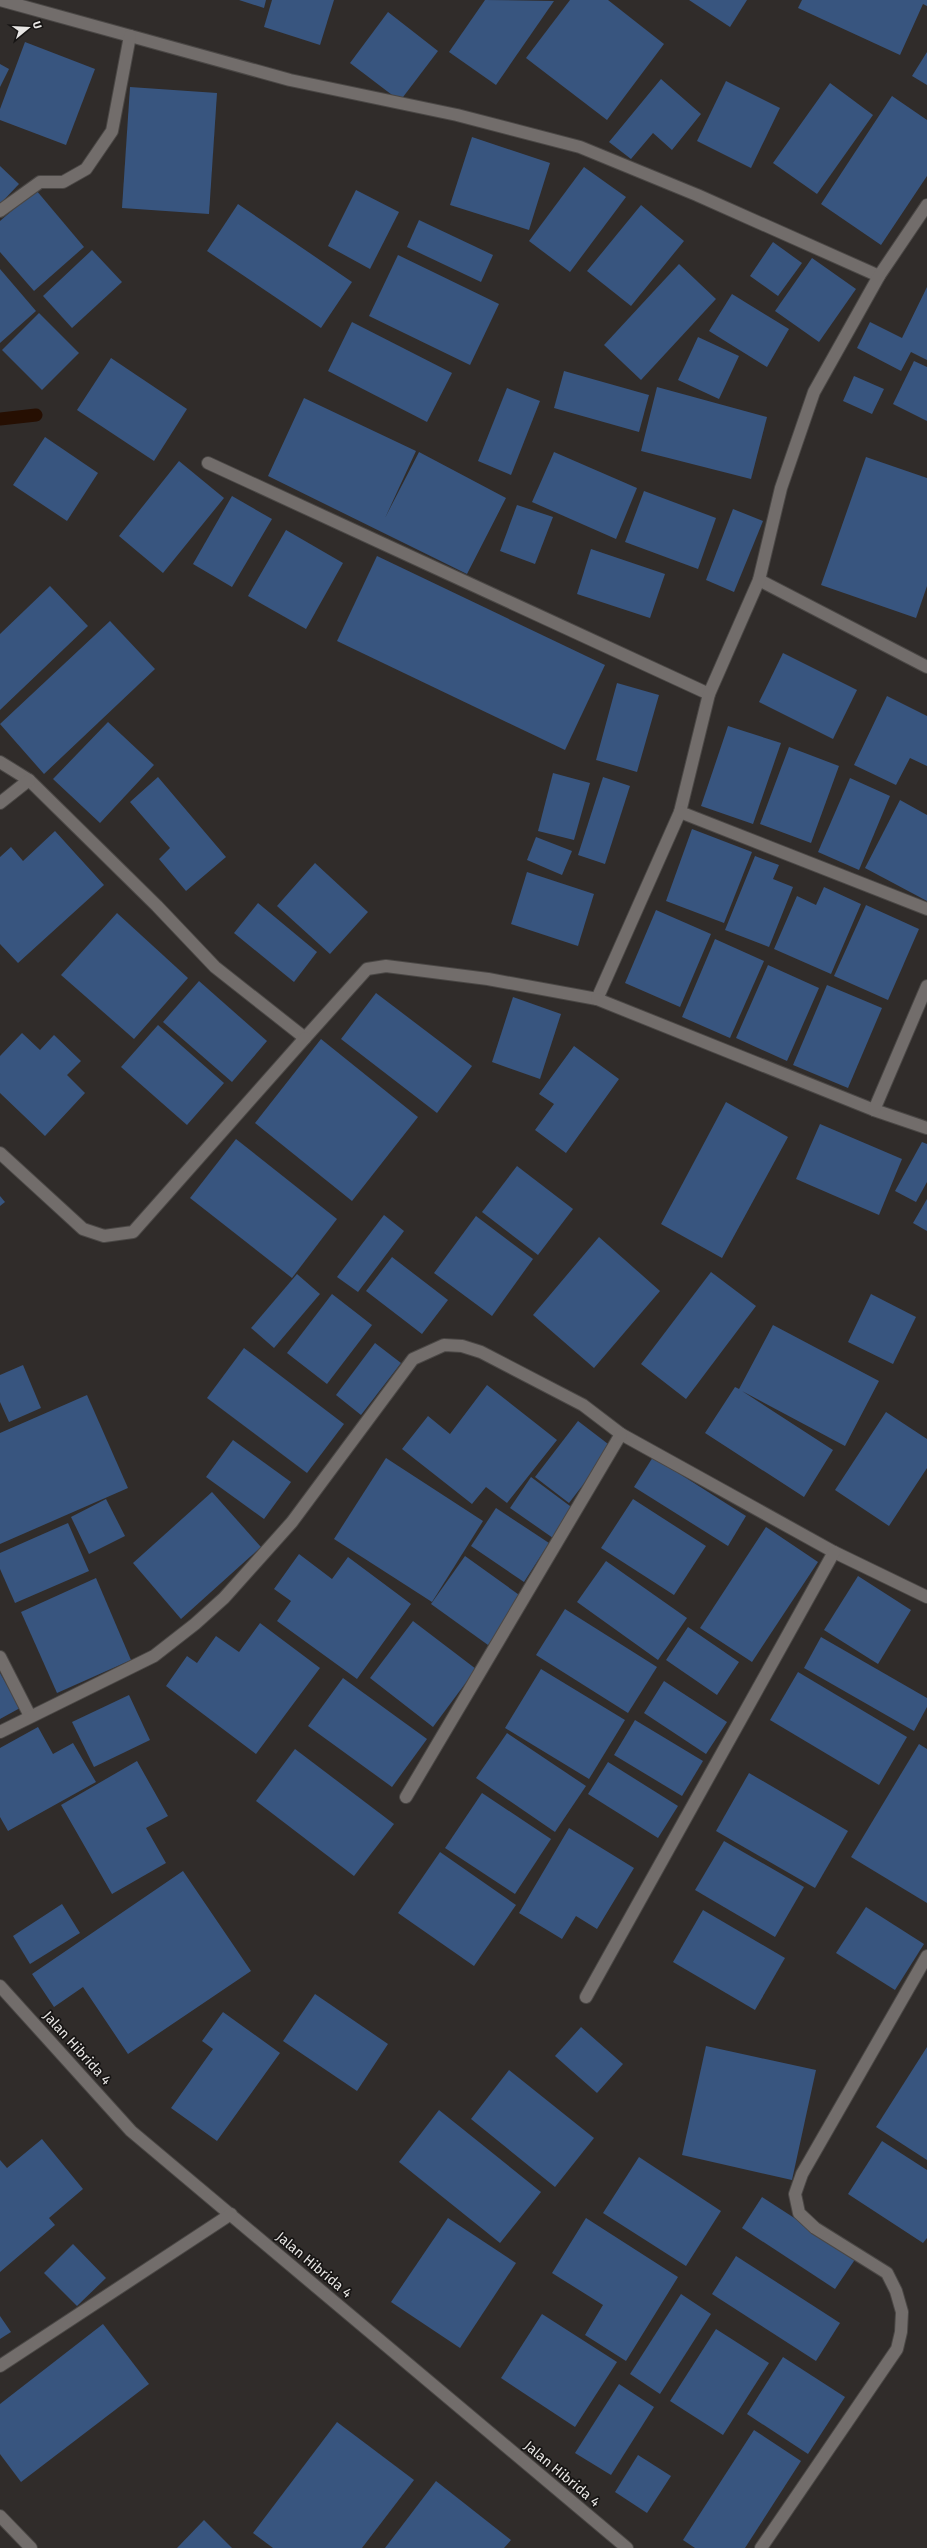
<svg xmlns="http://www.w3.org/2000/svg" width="927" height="2548" viewBox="0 0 927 2548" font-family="'Fira Sans',sans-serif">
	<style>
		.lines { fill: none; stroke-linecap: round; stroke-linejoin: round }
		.stream { stroke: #260f02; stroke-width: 13 }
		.building { fill: #38557f }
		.minor-casing { stroke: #4a4745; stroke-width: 14 }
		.minor { stroke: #726d6b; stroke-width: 12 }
		.labels { text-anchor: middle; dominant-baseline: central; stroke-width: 3.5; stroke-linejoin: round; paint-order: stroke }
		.street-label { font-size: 14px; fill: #e8e6e4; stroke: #171514 }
	</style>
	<rect width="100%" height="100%" fill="#302c2a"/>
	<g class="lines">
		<polyline class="stream" points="0,419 36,415"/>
	</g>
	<g class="building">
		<polygon points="239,0 266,0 264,8"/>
		<polygon points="272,0 334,0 320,45 264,27"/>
		<polygon points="485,0 554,1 496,85 449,52"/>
		<polygon points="570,0 608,0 664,44 607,120 526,58"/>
		<polygon points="689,0 747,0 730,27"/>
		<polygon points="802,0 927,0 927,6 923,4 900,55 798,8"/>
		<polygon points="388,12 438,51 400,101 350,63"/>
		<polygon points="25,42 95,69 66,145 0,120 0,109"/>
		<polygon points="927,52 927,85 912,76"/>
		<polygon points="0,64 9,69 0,87"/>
		<polygon points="661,79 701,114 672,150 653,133 631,159 609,142"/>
		<polygon points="726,81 780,108 751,168 697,141"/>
		<polygon points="830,83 873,115 817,194 773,163"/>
		<polygon points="130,87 217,93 209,214 122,208"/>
		<polygon points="892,96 927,120 927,176 881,245 821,204"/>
		<polygon points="472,137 550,163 529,230 450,205"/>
		<polygon points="0,166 19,184 0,204"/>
		<polygon points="584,167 626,197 570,272 529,241"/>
		<polygon points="36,190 84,247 34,291 0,252 0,221"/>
		<polygon points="356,190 399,212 370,269 328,246"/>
		<polygon points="238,204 352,282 321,328 207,251"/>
		<polygon points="641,205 684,241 631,306 587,271"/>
		<polygon points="419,220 493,255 481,282 407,247"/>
		<polygon points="773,242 802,263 778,296 750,276"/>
		<polygon points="92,250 122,282 72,328 43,296"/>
		<polygon points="398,255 499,304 470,365 369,316"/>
		<polygon points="812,258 856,289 819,342 775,311"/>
		<polygon points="679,264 716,299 641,380 604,345"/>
		<polygon points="0,269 36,311 0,343"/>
		<polygon points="927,287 927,360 911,352 901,371 857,348 870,322 902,338"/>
		<polygon points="732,294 789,329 767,367 709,331"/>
		<polygon points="39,313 79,353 42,390 2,350"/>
		<polygon points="352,322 452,373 427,422 328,371"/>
		<polygon points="698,337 739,356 719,399 678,380"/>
		<polygon points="111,358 187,409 154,461 77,410"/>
		<polygon points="914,361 927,367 927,421 893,404"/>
		<polygon points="564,371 649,395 639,432 554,408"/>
		<polygon points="854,376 884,389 872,414 843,401"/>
		<polygon points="657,387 767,417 751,479 641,451"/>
		<polygon points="507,388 540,401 511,475 478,461"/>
		<polygon points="304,398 416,451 385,518 419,452 506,498 467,574 268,476"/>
		<polygon points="45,437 98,473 67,521 13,485"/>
		<polygon points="554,452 637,488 616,539 532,502"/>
		<polygon points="866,457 927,478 927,586 916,618 821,585"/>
		<polygon points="179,461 224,498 163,573 119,536"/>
		<polygon points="644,491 716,518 698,569 625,542"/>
		<polygon points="232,496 272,519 232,587 193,564"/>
		<polygon points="517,505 553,517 535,564 500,551"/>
		<polygon points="733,509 763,521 734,592 706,580"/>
		<polygon points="286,530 343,563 306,629 248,596"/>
		<polygon points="591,549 665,574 650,618 577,594"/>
		<polygon points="377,556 605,665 565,750 337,641"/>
		<polygon points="50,586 88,626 0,710 0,634"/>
		<polygon points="110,621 155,669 44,774 0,724"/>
		<polygon points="783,653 857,690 833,739 759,702"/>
		<polygon points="617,683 659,695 637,772 596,760"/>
		<polygon points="887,696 927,716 927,766 910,758 896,785 854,765"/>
		<polygon points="108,722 154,765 100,823 53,779"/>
		<polygon points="728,726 781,743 753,824 701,806"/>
		<polygon points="789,747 839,766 811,843 760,824"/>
		<polygon points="553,773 590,783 574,840 538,831"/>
		<polygon points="158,777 226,857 186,891 159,859 170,848 130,802"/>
		<polygon points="603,777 630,786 605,864 578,855"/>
		<polygon points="850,778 890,796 859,870 818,852"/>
		<polygon points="900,800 927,815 927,901 865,868"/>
		<polygon points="692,829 752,852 724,923 666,901"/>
		<polygon points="55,831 104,885 18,963 0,944 0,857 11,847 23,861"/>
		<polygon points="536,837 572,851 562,875 527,860"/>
		<polygon points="755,856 779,865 773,879 793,887 769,947 725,930"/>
		<polygon points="315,863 368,912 330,954 277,906"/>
		<polygon points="527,872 594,894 578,946 511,924"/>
		<polygon points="824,887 861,904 831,974 774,949 797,896 816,905"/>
		<polygon points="258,903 317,952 294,982 234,933"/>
		<polygon points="866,905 919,929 888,1000 834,976"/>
		<polygon points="656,910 711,934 680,1007 625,983"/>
		<polygon points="117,913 188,978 134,1039 61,975"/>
		<polygon points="715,939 764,961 730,1038 682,1017"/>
		<polygon points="768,965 819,988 787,1061 736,1038"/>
		<polygon points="199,981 267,1041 232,1082 163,1022"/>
		<polygon points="827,985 882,1008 848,1088 793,1065"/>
		<polygon points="376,993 472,1066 437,1113 341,1039"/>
		<polygon points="513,997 561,1014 540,1079 492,1062"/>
		<polygon points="158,1025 224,1083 187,1125 121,1067"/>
		<polygon points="22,1033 40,1050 54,1035 81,1061 67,1075 85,1093 45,1136 0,1093 0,1056"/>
		<polygon points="321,1039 418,1117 352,1201 255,1123"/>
		<polygon points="574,1046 619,1079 566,1153 535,1130 554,1104 539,1094"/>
		<polygon points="726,1102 788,1137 722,1258 661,1224"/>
		<polygon points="820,1124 902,1159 879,1215 796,1179"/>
		<polygon points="236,1139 337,1219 292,1278 190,1198"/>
		<polygon points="922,1142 927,1144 927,1182 916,1202 895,1191"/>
		<polygon points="517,1166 573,1209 538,1255 482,1212"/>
		<polygon points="0,1196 5,1202 0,1206"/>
		<polygon points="927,1199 927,1231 913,1223"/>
		<polygon points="384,1215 404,1231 358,1292 337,1277"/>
		<polygon points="476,1216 533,1259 492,1316 434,1273"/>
		<polygon points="599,1237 660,1291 594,1368 533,1315"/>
		<polygon points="392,1257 448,1300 422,1334 366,1291"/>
		<polygon points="711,1272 756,1306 686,1399 641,1364"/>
		<polygon points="297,1274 320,1294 274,1348 251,1328"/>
		<polygon points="332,1294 372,1325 327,1384 287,1353"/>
		<polygon points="871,1294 916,1317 893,1364 848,1342"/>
		<polygon points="773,1325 879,1381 845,1446 742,1391 833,1450 804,1497 705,1433 735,1387 739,1389"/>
		<polygon points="375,1343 401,1363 361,1415 336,1395"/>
		<polygon points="244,1348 344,1424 307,1473 207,1398"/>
		<polygon points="23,1365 41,1408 9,1422 0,1402 0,1375"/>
		<polygon points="487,1385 557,1440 507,1503 486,1487 472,1504 402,1449 428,1416 450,1434"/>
		<polygon points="87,1395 128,1488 0,1544 0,1433"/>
		<polygon points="886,1412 927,1439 927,1468 889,1526 835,1490"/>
		<polygon points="578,1421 612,1447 569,1503 535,1477"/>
		<polygon points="233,1440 291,1482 264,1519 206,1477"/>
		<polygon points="653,1457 746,1516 728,1546 634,1487"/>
		<polygon points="386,1458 483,1521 432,1602 334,1539"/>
		<polygon points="531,1477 574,1509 553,1538 510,1508"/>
		<polygon points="212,1492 261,1547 181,1619 133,1563"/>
		<polygon points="106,1499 125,1536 89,1554 71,1517"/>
		<polygon points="633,1499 706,1546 674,1595 601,1548"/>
		<polygon points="496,1508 549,1543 524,1582 471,1546"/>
		<polygon points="68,1523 89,1571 15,1603 0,1569 0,1553"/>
		<polygon points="766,1527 818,1562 752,1662 700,1628"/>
		<polygon points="299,1554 332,1579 348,1557 411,1604 357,1679 277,1621 291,1601 274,1589"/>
		<polygon points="465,1556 522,1597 488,1645 431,1604"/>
		<polygon points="606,1561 687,1618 658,1660 577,1602"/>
		<polygon points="858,1576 911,1610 878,1664 824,1630"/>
		<polygon points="96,1578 131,1660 57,1693 21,1612"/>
		<polygon points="565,1609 657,1667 628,1713 536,1655"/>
		<polygon points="413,1621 476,1669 433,1727 370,1678"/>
		<polygon points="260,1623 320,1668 256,1754 166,1686 187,1656 197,1663 216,1636 239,1652"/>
		<polygon points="688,1627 739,1662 717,1695 666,1660"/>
		<polygon points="821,1637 927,1698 927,1707 914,1731 804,1668"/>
		<polygon points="541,1669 625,1720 589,1779 505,1728"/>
		<polygon points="798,1672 907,1737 879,1785 770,1720"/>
		<polygon points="0,1673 20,1708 0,1719"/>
		<polygon points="343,1678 427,1739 392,1787 308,1726"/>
		<polygon points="664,1681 727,1722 706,1754 644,1713"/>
		<polygon points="129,1695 150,1740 94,1767 72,1722"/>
		<polygon points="635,1720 703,1761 682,1796 614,1755"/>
		<polygon points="38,1727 53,1754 73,1743 96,1782 8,1831 0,1817 0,1748"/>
		<polygon points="507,1733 586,1786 555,1832 476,1778"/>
		<polygon points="919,1744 927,1749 927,1903 851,1857"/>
		<polygon points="295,1749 394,1824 354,1876 256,1801"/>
		<polygon points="137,1761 168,1816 146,1828 166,1863 112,1894 61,1805"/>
		<polygon points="608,1762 678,1806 658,1838 588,1794"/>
		<polygon points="749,1773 848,1831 815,1888 716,1831"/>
		<polygon points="482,1793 551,1839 515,1894 445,1848"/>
		<polygon points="569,1828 634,1868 597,1929 576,1916 562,1939 519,1913"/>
		<polygon points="724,1841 804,1887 775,1937 695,1890"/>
		<polygon points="440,1852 516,1905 474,1966 398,1913"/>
		<polygon points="183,1871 251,1971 128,2054 83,1987 54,2007 32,1974"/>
		<polygon points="62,1904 80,1933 30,1964 13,1936"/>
		<polygon points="866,1907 924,1944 895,1990 836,1953"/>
		<polygon points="703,1910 785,1958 755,2010 673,1962"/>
		<polygon points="315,1994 388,2044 357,2091 283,2041"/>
		<polygon points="223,2012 280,2053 217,2141 171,2108 213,2049 202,2041"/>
		<polygon points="581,2027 623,2064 597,2093 555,2056"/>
		<polygon points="706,2046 816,2070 792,2180 682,2155"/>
		<polygon points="927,2047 927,2160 876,2127"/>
		<polygon points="509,2070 594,2138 555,2187 471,2119"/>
		<polygon points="439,2110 541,2192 500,2243 399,2162"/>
		<polygon points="42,2139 83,2189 49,2218 55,2225 0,2272 0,2160 7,2168"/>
		<polygon points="882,2141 927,2170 927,2238 923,2243 848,2194"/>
		<polygon points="639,2157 721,2211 686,2266 603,2213"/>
		<polygon points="762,2197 856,2258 835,2289 742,2228"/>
		<polygon points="448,2218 516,2263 460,2348 391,2302"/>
		<polygon points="586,2218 678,2277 626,2361 585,2335 603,2305 552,2273"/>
		<polygon points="73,2244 106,2278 77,2306 44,2273"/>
		<polygon points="736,2256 840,2323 816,2361 712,2294"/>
		<polygon points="681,2294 711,2314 660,2394 630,2374"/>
		<polygon points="542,2314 617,2362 575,2427 501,2378"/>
		<polygon points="0,2316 11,2332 0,2339"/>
		<polygon points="103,2324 149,2384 21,2482 0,2454 0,2404"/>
		<polygon points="716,2329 769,2363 723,2435 670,2401"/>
		<polygon points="783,2357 845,2397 808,2454 747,2414"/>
		<polygon points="619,2384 654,2407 611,2475 575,2453"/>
		<polygon points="337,2422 414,2480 362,2548 273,2548 253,2533"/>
		<polygon points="754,2430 801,2461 745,2548 695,2548 683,2540"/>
		<polygon points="638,2455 671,2476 647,2513 615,2492"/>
		<polygon points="436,2481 511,2540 504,2548 385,2548"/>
		<polygon points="204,2520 232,2548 177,2548"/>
	</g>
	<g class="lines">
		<defs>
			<g id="minor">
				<polyline points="0,0 290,80 457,115 580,147 697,195 879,276"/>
				<polyline points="0,211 40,182 63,182 86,169 112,131 130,36"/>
				<polyline points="208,463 709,694"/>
				<polyline points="759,580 927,667"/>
				<polyline points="0,762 29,780 157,906 215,967 305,1038 367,969 386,966 488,979 597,999 680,812 709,694 759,580 781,488 814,392 879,276 927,205"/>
				<polyline points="0,803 29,780"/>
				<polyline points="680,812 927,909"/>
				<polyline points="597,999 874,1110 927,1128"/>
				<polyline points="874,1110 927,986"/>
				<polyline points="0,1153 83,1229 104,1236 133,1232 305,1038"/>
				<polyline points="0,1657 30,1716"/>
				<polyline points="0,1732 154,1656 195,1624 224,1598 292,1522 413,1359 444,1345 462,1346 481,1352 583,1405 621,1434 834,1552 927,1597"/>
				<polyline points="406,1797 621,1434"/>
				<polyline points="0,1986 131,2131 627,2548"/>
				<polyline points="586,1997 834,1552"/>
				<polyline points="0,2366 231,2214"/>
				<polyline points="0,2516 31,2548"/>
				<polyline points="761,2548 897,2349 901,2332 902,2312 896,2291 887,2273 815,2228 799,2213 795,2194 802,2174 927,1956"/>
			</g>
		</defs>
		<use href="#minor" class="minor-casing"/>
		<use href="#minor" class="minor"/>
	</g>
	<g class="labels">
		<g class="street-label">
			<text transform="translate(77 2048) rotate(48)">Jalan Hibrida 4</text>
			<text transform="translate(314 2265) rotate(40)">Jalan Hibrida 4</text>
			<text transform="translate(562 2474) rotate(40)">Jalan Hibrida 4</text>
		</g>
	</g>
	<g transform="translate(28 28) rotate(72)" stroke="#171514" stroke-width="3" paint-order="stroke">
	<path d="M0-3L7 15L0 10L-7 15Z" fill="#e8e6e4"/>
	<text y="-6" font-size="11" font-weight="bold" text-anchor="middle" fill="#e8e6e4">U</text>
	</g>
</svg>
